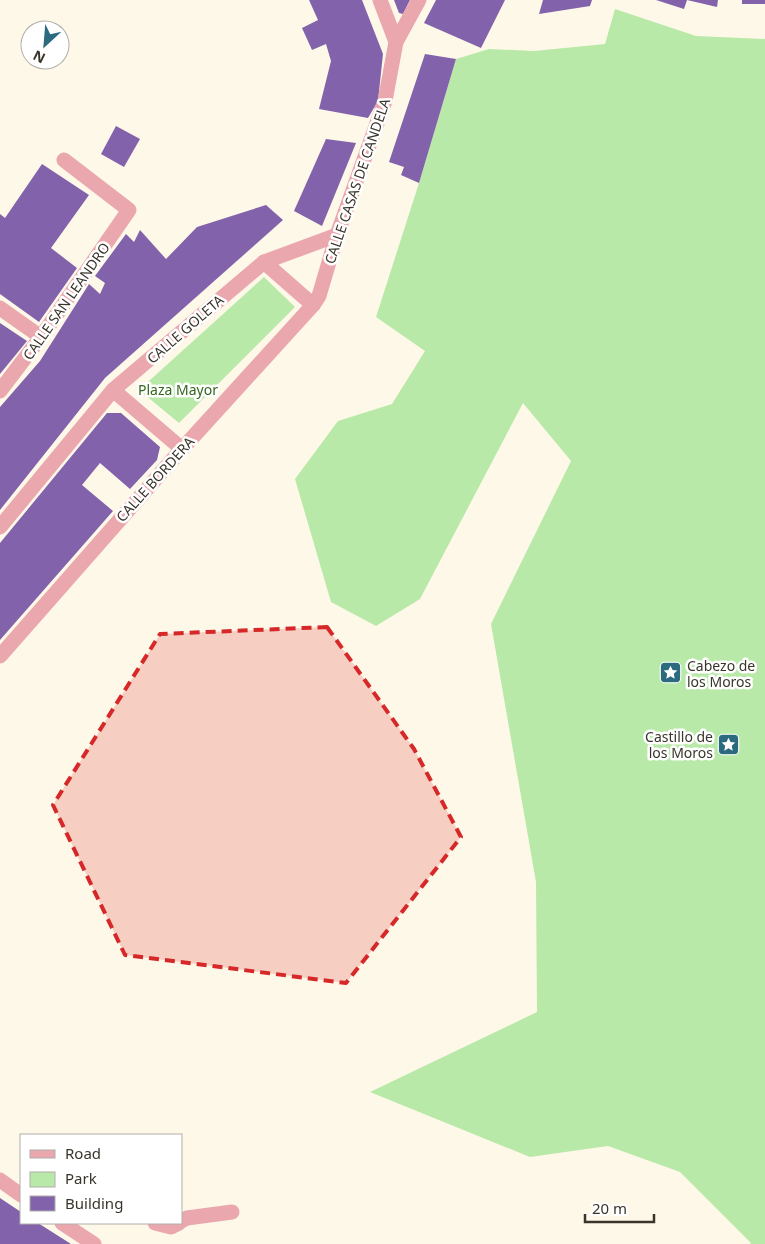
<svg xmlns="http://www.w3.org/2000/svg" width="765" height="1244" viewBox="0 0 765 1244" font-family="'Noto Sans',sans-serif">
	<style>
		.green { fill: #b9e9a8 }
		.building { fill: #8262ab }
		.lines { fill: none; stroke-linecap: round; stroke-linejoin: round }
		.street { stroke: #eaa7ae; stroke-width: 15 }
		.marked { fill: #d62828; fill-opacity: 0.2; stroke: #d62828; stroke-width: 4; stroke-dasharray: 10 6; stroke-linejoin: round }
		.labels { text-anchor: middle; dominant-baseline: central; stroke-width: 5; stroke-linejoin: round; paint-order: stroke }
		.street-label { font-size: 14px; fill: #39352b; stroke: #fff }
		.park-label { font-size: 14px; fill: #34661e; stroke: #fff }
		.poi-label { font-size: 14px; fill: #39352b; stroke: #fff; text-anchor: start }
	</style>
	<rect width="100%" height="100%" fill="#fef8e9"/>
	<g class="green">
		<polygon points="615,9 696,36 765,39 765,1244 750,1244 751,1243 680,1172 608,1146 530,1157 370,1092 537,1012 536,882 491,624 571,461 523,403 420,599 376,626 331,602 295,479 338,421 392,404 425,351 376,317 419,183 456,59 489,49 534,51 605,44"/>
		<polygon points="264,277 295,307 179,423 139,390"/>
	</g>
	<g class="building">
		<polygon points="309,0 362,0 383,54 378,101 368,118 319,109 331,61 326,44 312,50 302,28 318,20"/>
		<polygon points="394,0 410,0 403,14 399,13"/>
		<polygon points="436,0 505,0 481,48 424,23"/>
		<polygon points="543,0 592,0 590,6 539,14"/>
		<polygon points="656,0 687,0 684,9"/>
		<polygon points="687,0 718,0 717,7"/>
		<rect x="742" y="0" width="23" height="4"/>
		<polygon points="425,54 456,59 419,183 401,175 404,167 389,162"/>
		<polygon points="116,126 140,139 124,167 101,154"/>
		<polygon points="326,139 356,143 322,226 294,211"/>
		<polygon points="42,164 89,195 51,248 77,268 39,322 0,294 0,214 5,218"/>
		<polygon points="266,205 283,220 105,378 0,510 0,407 40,361 89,284 100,294 105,283 95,276 126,234 134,242 140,230 166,259 197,227"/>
		<polygon points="0,323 27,341 0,374"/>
		<polygon points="107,413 121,413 160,447 157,460 130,489 100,463 82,485 113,511 0,640 0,543"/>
		<polygon points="0,1198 21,1212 21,1223 38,1223 71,1244 0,1244"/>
	</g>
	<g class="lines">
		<g class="street">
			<polyline points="380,0 396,42"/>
			<polyline points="264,262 313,305"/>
			<polyline points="0,308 41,337"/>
			<polyline points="113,390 182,449"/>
			<polyline points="0,391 41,337 129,210 64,160"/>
			<polyline points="0,527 113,390 264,262 337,235"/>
			<polyline points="0,656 182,449 313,305 319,296 337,235 385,101 396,42 419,0"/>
			<polyline points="0,1180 21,1195"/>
			<polyline points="181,1221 187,1218 232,1212"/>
			<polyline points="62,1223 94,1244"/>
			<polyline points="155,1223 171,1227 179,1223"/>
		</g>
	</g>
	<path class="marked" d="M327,627L414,749L461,837L346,983L125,955L53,805L160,634Z"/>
	<defs>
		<symbol id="sight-square" viewBox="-11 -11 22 22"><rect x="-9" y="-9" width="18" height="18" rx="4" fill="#2b6a7f" stroke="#fff"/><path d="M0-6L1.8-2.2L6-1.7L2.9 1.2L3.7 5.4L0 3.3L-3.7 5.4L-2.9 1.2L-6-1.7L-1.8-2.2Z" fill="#fff"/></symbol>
	</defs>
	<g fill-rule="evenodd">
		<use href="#sight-square" x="658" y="660" width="25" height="25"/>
		<use href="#sight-square" x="716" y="732" width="25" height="25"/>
	</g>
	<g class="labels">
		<g class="street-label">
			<text transform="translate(357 181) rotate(-71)">CALLE CASAS DE CANDELA</text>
			<text transform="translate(66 301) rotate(-55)">CALLE SAN LEANDRO</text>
			<text transform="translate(185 329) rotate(-41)">CALLE GOLETA</text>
			<text transform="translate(155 479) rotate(-48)">CALLE BORDERA</text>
		</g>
		<g class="park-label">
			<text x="178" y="389">Plaza Mayor</text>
		</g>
		<g class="poi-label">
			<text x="687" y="665">Cabezo de<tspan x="687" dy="16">los Moros</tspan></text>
			<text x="713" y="736" text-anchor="end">Castillo de<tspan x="713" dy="16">los Moros</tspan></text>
		</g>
	</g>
	<rect x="20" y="1134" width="162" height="90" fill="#ffffff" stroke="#b0aeaa"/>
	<rect x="30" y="1150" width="25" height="8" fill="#eaa7ae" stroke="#b0aeaa"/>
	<text x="65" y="1159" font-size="15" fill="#39352b">Road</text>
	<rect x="30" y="1172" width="25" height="15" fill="#b9e9a8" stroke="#b0aeaa"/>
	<text x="65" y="1184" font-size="15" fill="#39352b">Park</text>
	<rect x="30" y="1196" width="25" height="15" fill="#8262ab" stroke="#b0aeaa"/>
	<text x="65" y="1209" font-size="15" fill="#39352b">Building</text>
	<g transform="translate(45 45) rotate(206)"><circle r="24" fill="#ffffff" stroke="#b0aeaa"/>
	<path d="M0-4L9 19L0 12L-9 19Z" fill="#2b6a7f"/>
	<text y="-8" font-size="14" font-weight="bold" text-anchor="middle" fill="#39352b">N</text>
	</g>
	<path d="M585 1214v8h69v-8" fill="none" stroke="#39352b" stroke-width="2.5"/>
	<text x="592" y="1214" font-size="15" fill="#39352b" stroke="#ffffff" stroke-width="4" paint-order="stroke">20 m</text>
</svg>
